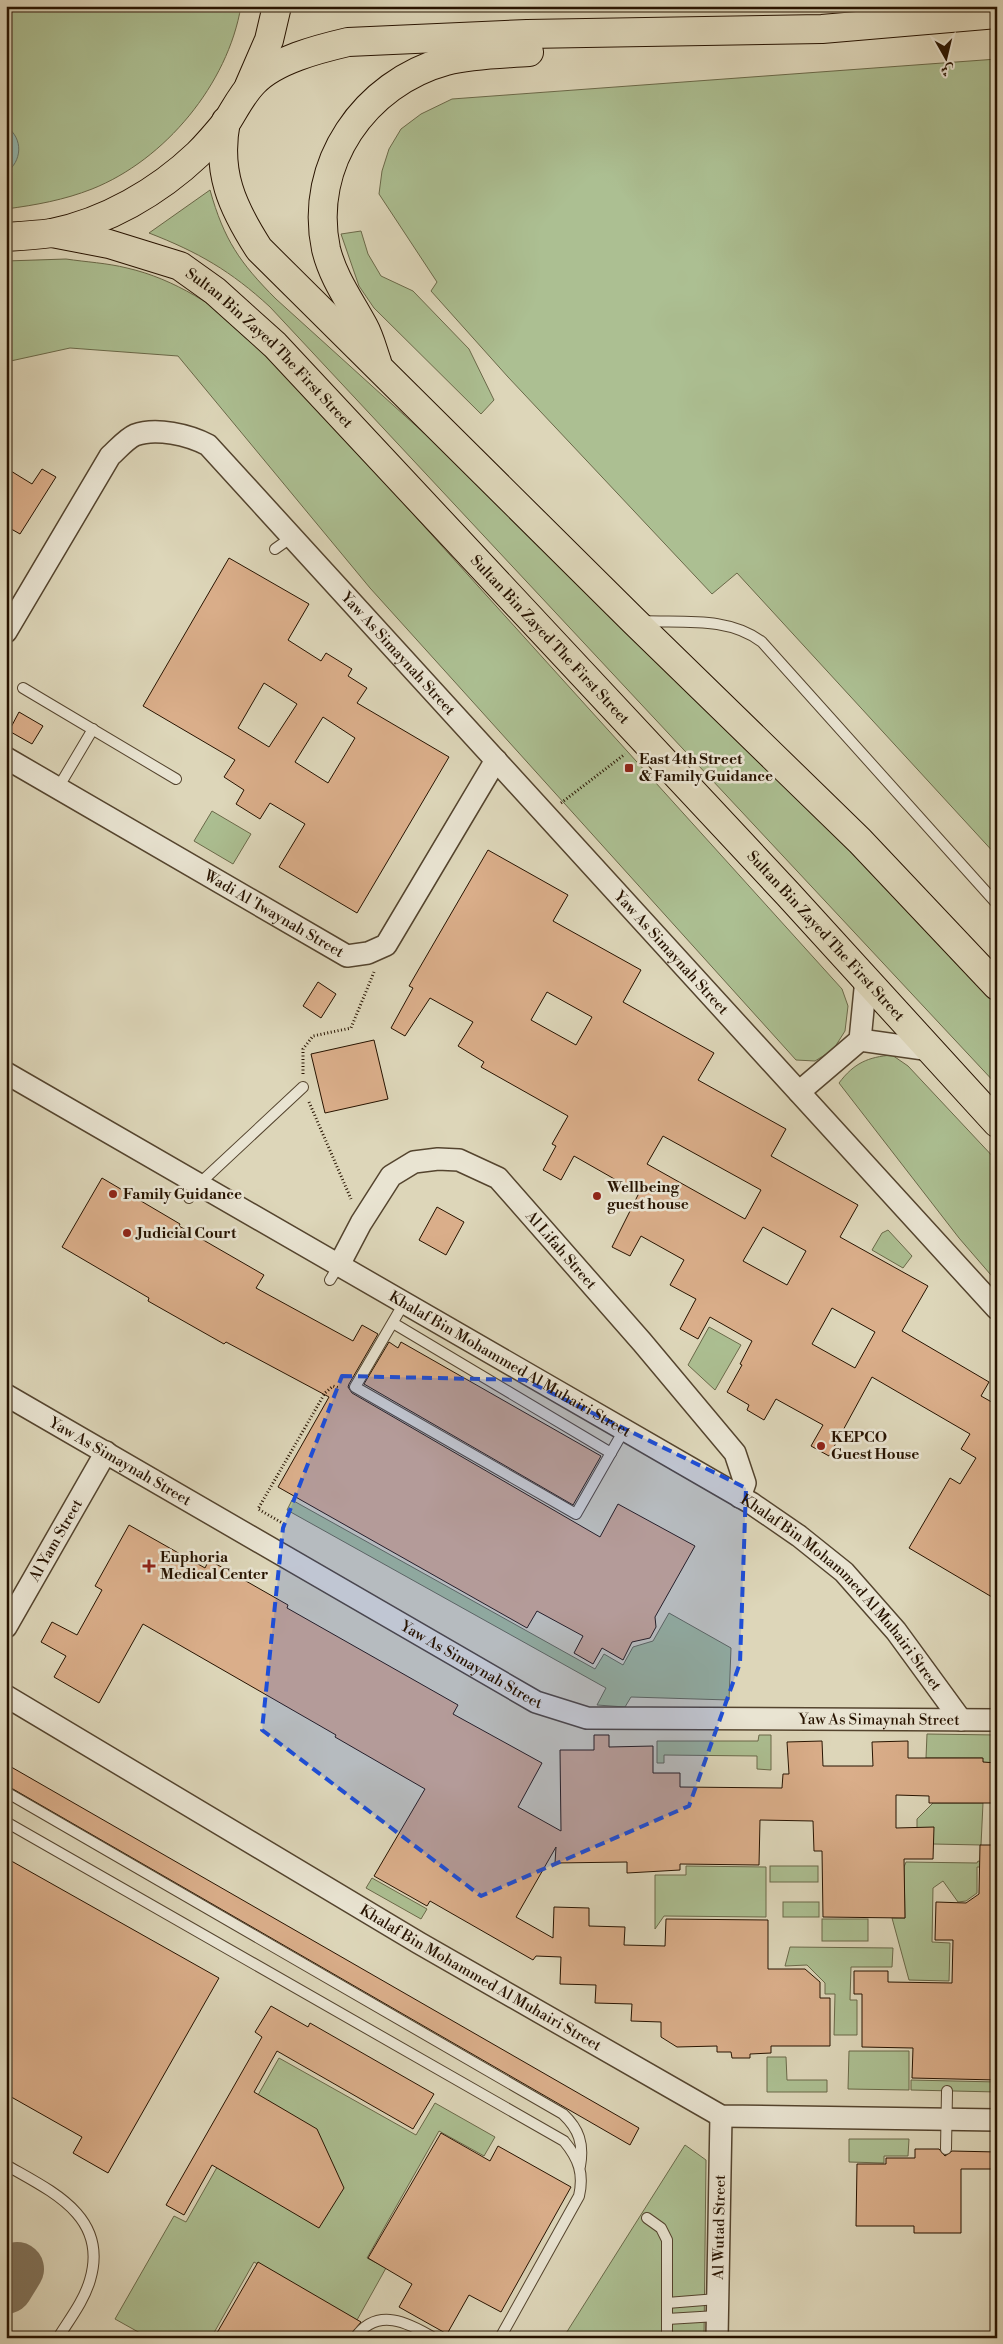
<svg xmlns="http://www.w3.org/2000/svg" width="1003" height="2344" viewBox="0 0 1003 2344" font-family="'Libre Bodoni',Amiri,serif">
	<style>
		.green { fill: #acbf92; stroke: #6a6949 }
		.water { fill: #93b9b1; stroke: #68776a }
		.lines { fill: none; stroke-linecap: round; stroke-linejoin: round }
		.taxiway { stroke: #82745c; stroke-width: 54 }
		.building { fill: #daae8a; stroke: #271300; fill-rule: evenodd }
		.lane-casing { stroke: #54442e; stroke-width: 12 }
		.street-casing { stroke: #54442e; stroke-width: 24 }
		.primary-casing { stroke: #271300; stroke-width: 30 }
		.path { stroke: #271300; stroke-width: 3; stroke-dasharray: 1 2.5; stroke-linecap: butt }
		.lane { stroke: #e9e4d2; stroke-width: 10 }
		.street { stroke: #e9e4d2; stroke-width: 21 }
		.primary { stroke: #ddd6b9; stroke-width: 28 }
		.marked { fill: #1d4ed8; fill-opacity: 0.2; stroke: #1d4ed8; stroke-width: 4; stroke-dasharray: 10 6; stroke-linejoin: round }
		.poi-dot { fill: #8f2418; stroke: #e9e4d2; stroke-width: 2 }
		.labels { text-anchor: middle; dominant-baseline: central; stroke-width: 5; stroke-linejoin: round; paint-order: stroke }
		.street-label { font-size: 15px; fill: #271300; stroke: #e9e4d2 }
		.poi-label { font-size: 15px; font-weight: bold; fill: #271300; stroke: #e9e4d2; text-anchor: start }
	</style>
	<rect width="100%" height="100%" fill="#ddd6b9"/>
	<filter id="stains"><feTurbulence type="fractalNoise" baseFrequency=".004" numOctaves="4"/><feColorMatrix values="0 0 0 0 .2 0 0 0 0 .09 0 0 0 0 .02 0 0 0 .5 -.17"/></filter>
	<radialGradient id="worn" r=".72"><stop offset=".6" stop-color="#630" stop-opacity="0"/><stop offset="1" stop-color="#630" stop-opacity=".3"/></radialGradient>
	<g class="green">
		<path d="M6,6H241C228,84 165,160 92,189C64,200 36,205 6,209Z"/>
		<polygon points="997,59 997,856 737,573 712,594 508,377 431,291 437,282 379,194 382,171 389,149 401,129 421,114 452,99"/>
		<path d="M210,190C224,240 240,263 276,299L457,463L873,872L997,1003V1085L270,307C231,271 198,252 149,233Z"/>
		<polygon points="361,231 368,254 381,276 413,291 469,349 494,400 481,414 374,308 359,286 341,234"/>
		<path d="M66,259C86,262 107,263 127,268C175,279 217,307 254,338L842,989L848,1006L845,1031L833,1050L815,1061L796,1060L370,588L178,356L70,348L6,362V261Z"/>
		<polygon points="212,811 251,834 233,864 194,841"/>
		<path d="M892,1055L908,1066L997,1161V1282L959,1238L839,1083C854,1063 868,1057 892,1055Z"/>
		<polygon points="888,1230 912,1256 903,1268 872,1250 882,1233"/>
		<polygon points="709,1327 741,1345 715,1390 688,1365"/>
		<polygon points="292,1500 595,1669 604,1654 623,1665 633,1647 653,1641 669,1613 731,1648 729,1700 631,1697 625,1707 597,1705 606,1688 287,1510"/>
		<polygon points="927,1734 997,1735 997,1763 983,1763 982,1758 926,1758"/>
		<polygon points="759,1735 771,1735 771,1770 757,1769 757,1756 664,1755 664,1763 657,1763 657,1741 758,1741"/>
		<polygon points="933,1803 983,1803 981,1845 933,1844 917,1830 917,1819"/>
		<polygon points="978,1861 997,1867 977,1867 977,1893 966,1901 958,1902 943,1881 933,1888 932,1942 950,1943 949,1981 909,1980 892,1918 905,1918 904,1867 906,1862 977,1863"/>
		<polygon points="686,1866 766,1867 766,1917 664,1916 655,1929 655,1875 686,1875"/>
		<rect x="770" y="1866" width="48" height="16"/>
		<polygon points="372,1878 427,1909 421,1919 366,1888"/>
		<rect x="783" y="1902" width="36" height="15"/>
		<rect x="822" y="1919" width="46" height="22"/>
		<polygon points="790,1947 893,1948 892,1967 851,1967 850,2000 857,2000 857,2035 834,2035 835,1994 825,1994 825,1983 807,1965 785,1966"/>
		<polygon points="849,2051 909,2051 909,2090 848,2089"/>
		<polygon points="767,2057 786,2057 787,2080 827,2080 827,2092 767,2092"/>
		<polygon points="279,2058 416,2135 435,2103 495,2137 484,2156 439,2131 367,2258 386,2268 357,2320 254,2262 211,2338 149,2338 115,2319 174,2216 186,2222"/>
		<polygon points="911,2080 997,2082 997,2092 911,2090"/>
		<polygon points="849,2139 909,2139 908,2156 884,2156 884,2163 849,2162"/>
		<polygon points="685,2145 706,2160 704,2338 563,2338"/>
	</g>
	<path class="water" d="M6,126C24,139 22,161 6,173Z"/>
	<g class="lines">
		<polyline class="taxiway" points="6,2287 17,2269"/>
	</g>
	<g class="building">
		<polygon points="6,468 32,484 42,469 56,477 20,534 6,526"/>
		<path d="M229,558L309,604L288,640L321,661L326,653L352,669L348,676L367,688L357,703L449,757L357,913L279,867L305,824L270,803L260,819L236,804L244,790L224,777L235,760L143,706ZM264,683L297,704L269,747L238,728ZM323,717L355,738L328,783L295,762Z"/>
		<polygon points="19,712 43,726 32,744 9,731"/>
		<path d="M488,850L568,895L553,921L641,970L623,1002L714,1053L698,1080L786,1129L771,1156L858,1205L840,1237L928,1286L902,1331L989,1382L981,1396L997,1405V1600L909,1548L950,1478L960,1484L976,1458L961,1449L970,1434L872,1377L829,1456L811,1446L823,1425L776,1399L764,1420L747,1410L749,1405L727,1392L742,1365L740,1364L752,1341L710,1317L698,1339L680,1329L696,1299L670,1285L684,1260L641,1236L630,1256L612,1247L639,1193L574,1156L561,1180L543,1170L556,1146L552,1144L568,1116L481,1067L484,1062L458,1046L473,1022L430,998L405,1036L391,1028L413,988L409,986ZM547,992L592,1017L576,1045L531,1020ZM663,1136L761,1190L745,1219L647,1164ZM763,1227L806,1251L787,1285L743,1261ZM832,1308L875,1332L855,1368L812,1344Z"/>
		<polygon points="318,982 336,994 321,1018 303,1006"/>
		<polygon points="374,1040 388,1099 325,1113 311,1054"/>
		<polygon points="102,1178 180,1224 179,1226 264,1275 256,1288 353,1341 362,1325 378,1334 349,1384 348,1387 352,1393 600,1537 618,1504 695,1546 655,1617 656,1627 650,1638 632,1642 623,1660 602,1648 593,1664 574,1653 583,1636 537,1611 527,1628 278,1487 329,1397 226,1342 224,1344 148,1301 149,1298 62,1247"/>
		<polygon points="437,1207 464,1222 446,1255 419,1240"/>
		<polygon points="389,1342 398,1348 401,1342 601,1456 573,1505 364,1384"/>
		<polygon points="129,1525 205,1568 209,1560 288,1605 287,1608 458,1705 453,1714 542,1763 518,1807 561,1831 560,1750 594,1750 594,1735 609,1735 609,1747 653,1746 653,1773 680,1773 680,1787 782,1788 783,1774 789,1774 787,1742 822,1741 823,1766 873,1766 872,1742 908,1741 908,1758 983,1758 983,1762 997,1763 997,1803 929,1803 929,1796 896,1795 896,1828 934,1827 933,1859 904,1859 905,1918 823,1917 822,1851 814,1851 813,1821 760,1820 759,1865 680,1864 680,1870 627,1873 627,1862 555,1863 556,1847 516,1917 553,1938 554,1907 589,1908 589,1926 625,1927 624,1945 665,1946 666,1919 768,1920 768,1969 805,1969 820,1982 820,1998 830,1998 830,2046 771,2046 771,2053 750,2054 750,2058 732,2058 731,2052 717,2052 717,2046 677,2047 661,2037 661,2022 631,2021 632,2004 595,2003 596,1985 560,1984 561,1957 536,1956 533,1960 430,1901 427,1906 374,1876 425,1789 335,1737 336,1735 143,1624 99,1703 54,1677 66,1656 41,1642 52,1622 77,1635 102,1590 95,1586"/>
		<polygon points="6,1764 639,2128 630,2145 6,1785"/>
		<polygon points="980,1845 997,1845 997,2080 912,2078 913,2048 862,2047 862,1994 854,1994 854,1971 888,1971 888,1982 952,1983 953,1940 935,1940 936,1902 966,1903 979,1894"/>
		<polygon points="6,1858 219,1978 108,2173 73,2153 82,2137 6,2094"/>
		<polygon points="271,2006 308,2027 310,2023 434,2094 413,2129 277,2051 254,2092 317,2129 344,2188 319,2228 212,2165 184,2215 166,2205 262,2037 255,2032"/>
		<polygon points="441,2133 490,2161 498,2146 571,2187 501,2312 469,2295 447,2334 399,2307 412,2284 368,2258"/>
		<polygon points="915,2149 939,2149 945,2156 952,2151 997,2152 997,2169 961,2169 961,2233 914,2233 914,2226 856,2226 857,2164 886,2164 886,2158 915,2158"/>
		<polygon points="258,2262 361,2322 348,2338 214,2338"/>
	</g>
	<g class="lines">
		<defs>
			<g id="lane">
				<polyline points="275,549 292,537"/>
				<path d="M642,621C682,623 728,616 762,642L997,904"/>
				<polyline points="23,688 176,779"/>
				<polyline points="58,788 93,729"/>
				<polyline points="189,1198 199,1184 303,1087"/>
				<polyline points="330,1280 339,1265"/>
				<polyline points="404,1303 355,1387 576,1514 624,1430"/>
				<polyline points="393,1323 611,1453"/>
				<path d="M6,1792L563,2114C579,2129 584,2144 580,2166"/>
				<path d="M6,1822L564,2141C579,2159 584,2174 579,2196L500,2338"/>
				<polyline points="946,2149 947,2091"/>
				<path d="M6,2165C51,2191 109,2216 90,2280C84,2301 69,2320 58,2338"/>
				<polyline points="647,2218 661,2228 667,2240 667,2338"/>
				<polyline points="667,2303 717,2299"/>
				<polyline points="667,2319 717,2316"/>
				<path d="M355,2338C377,2306 409,2323 434,2338"/>
			</g>
			<g id="street">
				<path id="s1" d="M6,632L110,456C117,450 126,439 135,435C156,427 189,435 208,445L997,1309"/>
				<path id="s2" d="M6,758L347,956L368,953L386,945L496,760"/>
				<polyline points="860,1040 931,1050"/>
				<path id="s3" d="M6,1073L751,1503L799,1536L844,1572L896,1631L961,1720"/>
				<polyline points="799,1092 860,1040 866,979"/>
				<path id="s4" d="M339,1265L361,1223L391,1176L414,1162L438,1159L459,1160L498,1178L642,1342L735,1453L745,1483L740,1497"/>
				<path id="s5" d="M6,1395L536,1702L587,1718L997,1720"/>
				<path id="s6" d="M6,1627L106,1452"/>
				<path id="s7" d="M6,1696L419,1943L721,2116L997,2120"/>
				<path id="s8" d="M717,2338L721,2116"/>
			</g>
			<g id="primary">
				<polyline points="249,86 269,40 277,6"/>
				<path d="M226,121C216,172 232,207 259,249L634,621L860,841L997,986"/>
				<path id="s9" d="M52,233L109,244L180,266L215,291L275,345L788,894L997,1123"/>
				<path d="M6,237C21,236 37,235 52,233C106,222 158,192 198,154C208,144 219,131 228,120C236,107 243,93 254,82C275,60 318,49 348,42L527,34L822,29L997,14"/>
				<path d="M377,362C373,351 370,338 364,327C350,301 333,278 326,249C308,164 365,83 446,61C472,54 502,54 529,52"/>
			</g>
		</defs>
		<use href="#lane" class="lane-casing"/>
		<use href="#street" class="street-casing"/>
		<use href="#primary" class="primary-casing"/>
		<g class="path">
			<polyline points="561,803 625,754"/>
			<polyline points="303,1074 303,1049 313,1036 351,1028 374,972"/>
			<polyline points="309,1102 351,1199"/>
			<polyline points="284,1524 258,1509 325,1393 333,1386 340,1388"/>
		</g>
		<use href="#lane" class="lane"/>
		<use href="#street" class="street"/>
		<use href="#primary" class="primary"/>
	</g>
	<path class="marked" d="M342,1376L525,1380L746,1488L740,1663L689,1806L481,1896L262,1730L283,1528Z"/>
	<g class="poi-dot">
		<rect x="624" y="763" width="10" height="10" rx="2.5"/>
		<circle cx="113" cy="1194" r="5"/>
		<circle cx="597" cy="1196" r="5"/>
		<circle cx="127" cy="1233" r="5"/>
		<circle cx="821" cy="1446" r="5"/>
		<path d="M146.5 1558.5h5v5h5v5h-5v5h-5v-5h-5v-5h5z"/>
	</g>
	<g class="labels">
		<g class="street-label">
			<text stroke="none"><textPath href="#s9" startOffset="254">Sultan Bin Zayed The First Street</textPath></text>
			<text stroke="none"><textPath href="#s9" startOffset="659">Sultan Bin Zayed The First Street</textPath></text>
			<text stroke="none"><textPath href="#s1" startOffset="595">Yaw As Simaynah Street</textPath></text>
			<text stroke="none"><textPath href="#s2" startOffset="310">Wadi Al 'Iwaynah Street</textPath></text>
			<text stroke="none"><textPath href="#s9" startOffset="1064">Sultan Bin Zayed The First Street</textPath></text>
			<text stroke="none"><textPath href="#s1" startOffset="1000">Yaw As Simaynah Street</textPath></text>
			<text stroke="none"><textPath href="#s4" startOffset="314">Al Lifah Street</textPath></text>
			<text stroke="none"><textPath href="#s3" startOffset="582">Khalaf Bin Mohammed Al Muhairi Street</textPath></text>
			<text stroke="none"><textPath href="#s5" startOffset="132">Yaw As Simaynah Street</textPath></text>
			<text stroke="none"><textPath href="#s6" startOffset="100">Al Yam Street</textPath></text>
			<text stroke="none"><textPath href="#s3" startOffset="988">Khalaf Bin Mohammed Al Muhairi Street</textPath></text>
			<text stroke="none"><textPath href="#s5" startOffset="538">Yaw As Simaynah Street</textPath></text>
			<text stroke="none"><textPath href="#s5" startOffset="958">Yaw As Simaynah Street</textPath></text>
			<text stroke="none"><textPath href="#s7" startOffset="552">Khalaf Bin Mohammed Al Muhairi Street</textPath></text>
			<text stroke="none"><textPath href="#s8" startOffset="111">Al Wutad Street</textPath></text>
		</g>
		<g class="poi-label">
			<text x="639" y="759">East 4th Street<tspan x="639" dy="17">&amp; Family Guidance</tspan></text>
			<text x="607" y="1187">Wellbeing<tspan x="607" dy="17">guest house</tspan></text>
			<text x="123" y="1194">Family Guidance</text>
			<text x="137" y="1233">Judicial Court</text>
			<text x="831" y="1437">KEPCO<tspan x="831" dy="17">Guest House</tspan></text>
			<text x="160" y="1557">Euphoria<tspan x="160" dy="17">Medical Center</tspan></text>
		</g>
	</g>
	<rect width="1003" height="2344" fill="none" stroke="#ddd6b9" stroke-width="25"/>
	<rect x="8" y="8" width="988" height="2329" fill="none" stroke="#271300" stroke-width="2.5"/>
	<rect x="12" y="12" width="978" height="2319" fill="none" stroke="#271300"/>
	<g transform="translate(946 58) rotate(172)" stroke="#e9e4d2" stroke-width="4" paint-order="stroke">
	<path d="M0-4L9 19L0 12L-9 19Z" fill="#271300"/>
	<text y="-8" font-size="14" font-weight="bold" text-anchor="middle" fill="#271300">ش</text>
	</g>
	<rect width="100%" height="100%" filter="url(#stains)"/>
	<rect width="100%" height="100%" fill="url(#worn)"/>
</svg>
